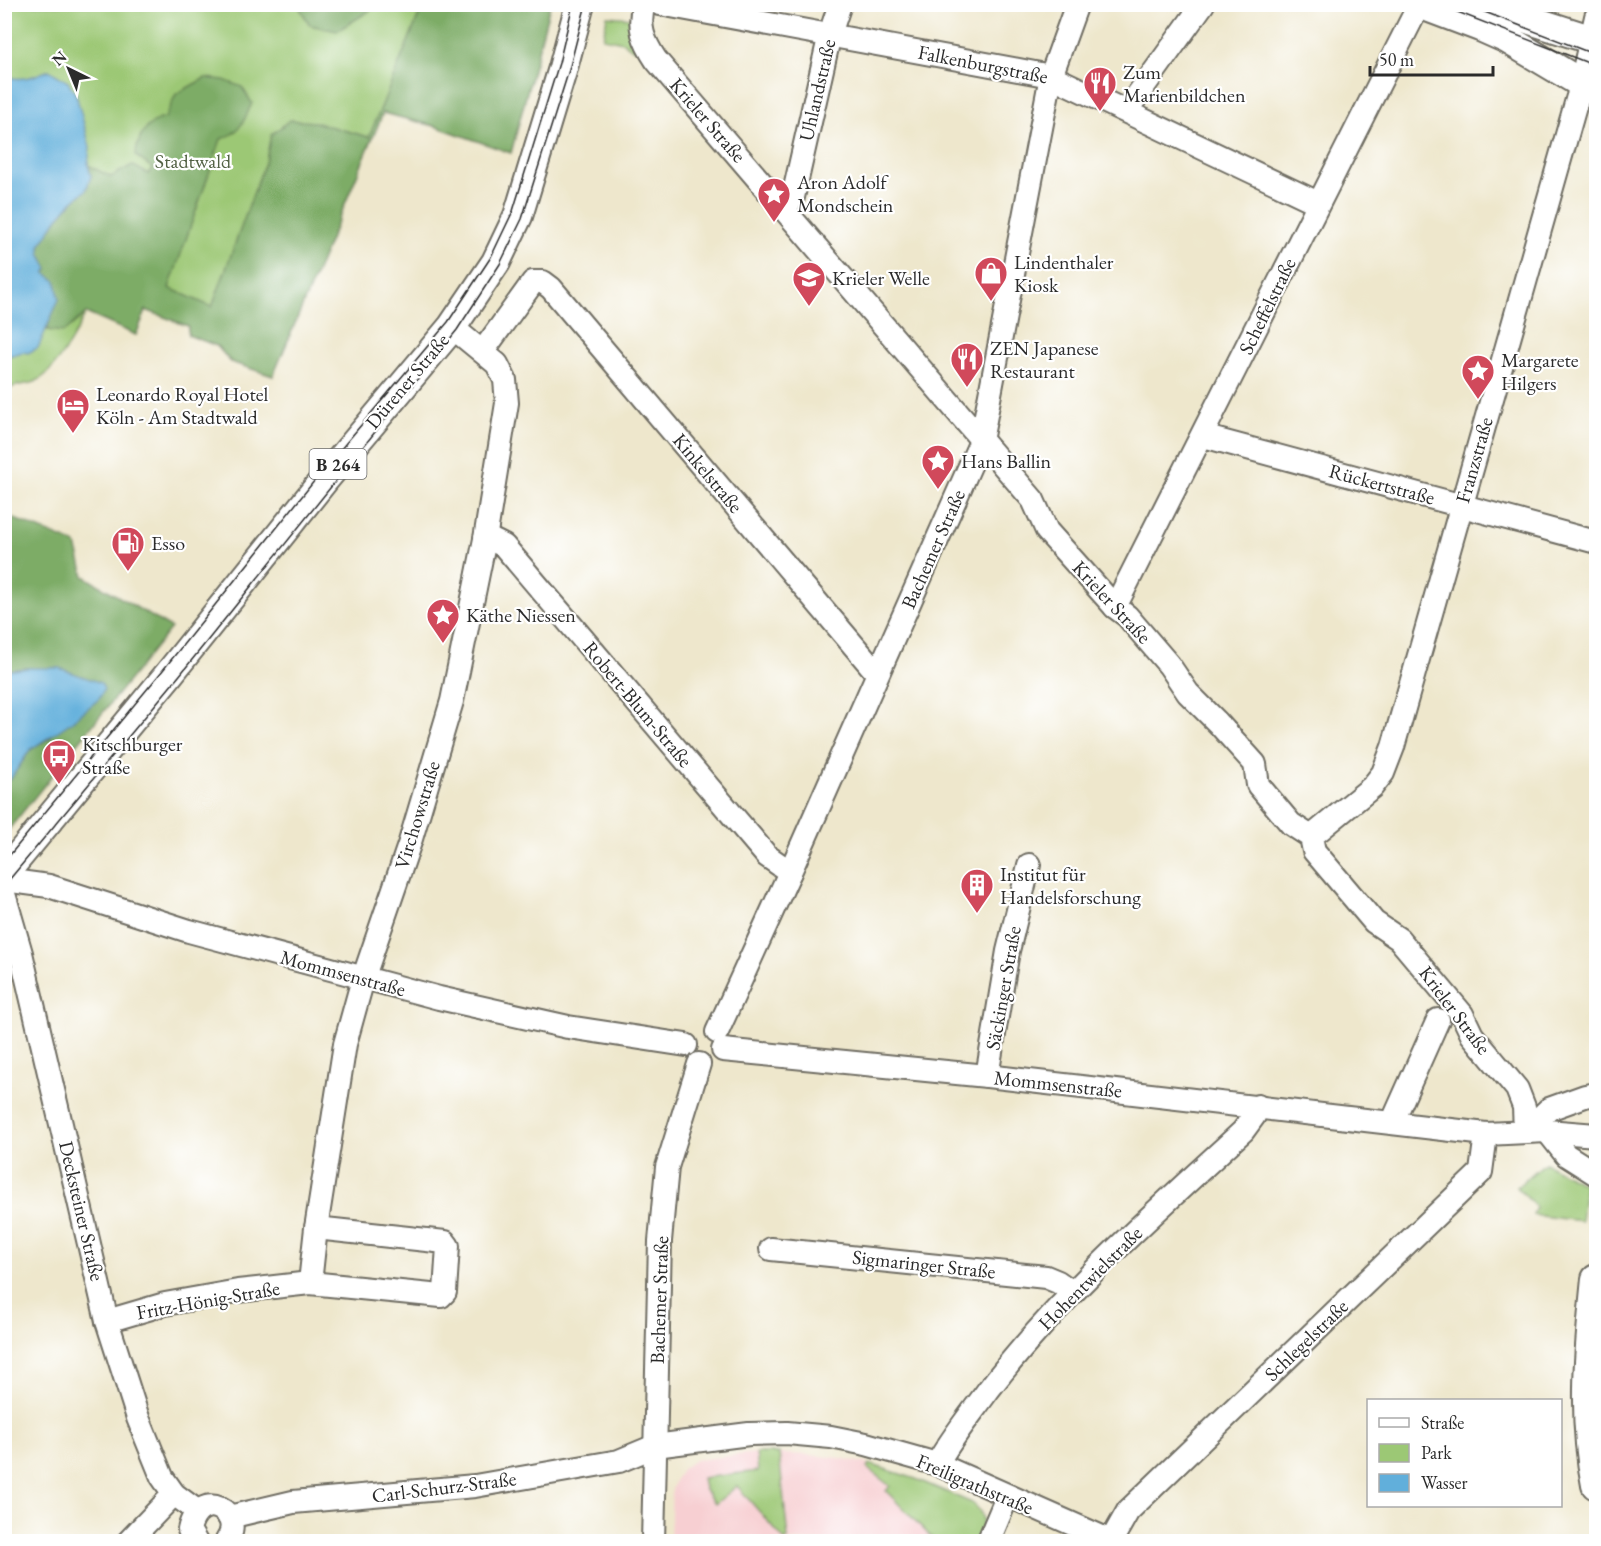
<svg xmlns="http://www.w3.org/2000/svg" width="1601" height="1546" viewBox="0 0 1601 1546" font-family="'EB Garamond',serif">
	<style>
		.built { fill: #f7cfd2 }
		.green { fill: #9cc875; stroke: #647a50; stroke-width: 1.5 }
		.forest { fill: #7dac66; stroke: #546c48; stroke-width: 1.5 }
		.water { fill: #61afdb; stroke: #466d83; stroke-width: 1.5 }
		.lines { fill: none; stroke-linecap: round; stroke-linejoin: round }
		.minor-casing { stroke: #6f6d63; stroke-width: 26 }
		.major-casing { stroke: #6f6d63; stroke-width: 32 }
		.minor { stroke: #fff; stroke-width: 22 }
		.major { stroke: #fff; stroke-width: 28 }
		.tram { stroke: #2b2b2b; stroke-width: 1.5 }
		.labels { text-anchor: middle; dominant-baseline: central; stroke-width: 4.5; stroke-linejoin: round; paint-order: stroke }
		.shield { fill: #fff; stroke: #6b6b6b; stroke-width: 1.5 }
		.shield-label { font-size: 18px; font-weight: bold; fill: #2b2b2b }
		.street-label { font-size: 20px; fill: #2b2b2b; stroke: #fff }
		.poi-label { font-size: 20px; fill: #2b2b2b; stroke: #fff; text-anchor: start }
		.park-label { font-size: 20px; fill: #536245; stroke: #fff }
	</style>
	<rect width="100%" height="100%" fill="#fff"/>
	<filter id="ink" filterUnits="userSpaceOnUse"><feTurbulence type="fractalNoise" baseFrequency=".0167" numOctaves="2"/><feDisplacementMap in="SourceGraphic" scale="12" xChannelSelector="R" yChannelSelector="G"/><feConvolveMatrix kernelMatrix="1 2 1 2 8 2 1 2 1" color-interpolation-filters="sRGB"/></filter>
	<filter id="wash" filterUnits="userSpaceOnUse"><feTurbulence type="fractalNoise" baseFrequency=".008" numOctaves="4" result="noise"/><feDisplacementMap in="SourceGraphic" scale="24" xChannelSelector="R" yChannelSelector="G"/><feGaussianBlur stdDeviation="1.35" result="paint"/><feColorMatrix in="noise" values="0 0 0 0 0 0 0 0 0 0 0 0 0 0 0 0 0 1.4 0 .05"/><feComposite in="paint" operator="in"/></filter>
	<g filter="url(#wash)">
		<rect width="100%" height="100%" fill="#eee7cc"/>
		<polygon class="built" points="756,1453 809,1455 840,1458 869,1464 916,1479 972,1503 979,1508 983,1515 979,1541 670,1542 672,1490 676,1478 683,1468 695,1460"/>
		<g class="green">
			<path d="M5,5H550L511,153L435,126L383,113L273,376L231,362L217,346L188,335V326L146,310L136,335L86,313C76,333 55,373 35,382C22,387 17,381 5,393Z"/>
			<polygon points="607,16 632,18 638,46 634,50 623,42 603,38"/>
			<polygon points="1545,1163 1585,1185 1581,1221 1533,1215 1536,1207 1517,1187"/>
			<polygon points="756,1453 779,1453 788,1539 785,1541 737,1486 715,1504 704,1489 702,1478 758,1471"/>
			<path d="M869,1464L916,1479L972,1503C987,1514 983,1525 979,1541H935L886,1491L890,1486L867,1468Z"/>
		</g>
		<g class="forest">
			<polygon points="300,5 300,4 379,5 337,31 310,25 299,7"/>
			<path d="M423,5H550L511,153L435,126L383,113L273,376L231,362L217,346L188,335V326L146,310L136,335L86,313L64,332L47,330L52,310L59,299L49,276L45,273L48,269L40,253V246L57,219L71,203L86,190L91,176L88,165L111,177L132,165L148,174L152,168L136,156C136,140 147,120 165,118L176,94L205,78L224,80L242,87L252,103C245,119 240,134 221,139L169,288L212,307L266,159L271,135L290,120L314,122L369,137Z"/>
			<polygon points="5,515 76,544 84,576 171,628 5,834 5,779 10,780 30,750 51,738 27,668 5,671"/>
		</g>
		<g class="water">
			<path d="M49,70L68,82L76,94L90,147L88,165L91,176L86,190L71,203L57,219L40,246V253L48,269L45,273L56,281L59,299L38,348L28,353L23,352L5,357V76C20,82 35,76 49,70Z"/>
			<polygon points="27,668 59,668 101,683 104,689 99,699 70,723 30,750 10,780 5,779 5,671"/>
		</g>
	</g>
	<g filter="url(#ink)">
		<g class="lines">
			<defs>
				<g id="minor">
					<path d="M644,4C637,26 644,42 656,60L1033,500L1047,531L1115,607L1127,616L1169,665L1188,693L1218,723L1255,764L1258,785L1291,824L1311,837L1314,851L1374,922L1399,939L1462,1014L1472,1035L1517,1089L1524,1107L1525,1132"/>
					<polyline points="660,4 1051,76 1318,203"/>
					<polyline points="1126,111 1203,4"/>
					<polyline points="785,209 793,197 830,34 840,4"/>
					<polyline points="483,351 533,282 543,282 551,288 877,673"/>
					<polyline points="1203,436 1596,542"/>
					<polyline points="485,539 492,540 504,546 767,856 790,872"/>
					<polyline points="1115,607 1419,5"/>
					<polyline points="1311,837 1372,787 1383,773 1393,747 1578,96 1596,17"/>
					<polyline points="4,880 49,886 189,931 439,998 568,1027 686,1045"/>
					<polyline points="4,894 21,953 107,1321 138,1418 162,1477 174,1494 197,1511"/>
					<polyline points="717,1032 790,872 981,441 1051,76 1077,4"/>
					<polyline points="723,1050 987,1076 1486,1134 1547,1131 1596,1135"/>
					<polyline points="987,1076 1008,951 1029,865"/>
					<polyline points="1392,1123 1438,1020"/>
					<polyline points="1547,1131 1566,1155 1596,1174"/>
					<polyline points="1525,1132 1549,1109 1585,1096 1596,1094"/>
					<polyline points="771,1249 1046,1277 1058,1282 1072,1292"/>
					<polyline points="310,1283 316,1228 345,1044 363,979 410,842 452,701 485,539 507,403 505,380 497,364 452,327"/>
					<polyline points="107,1321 165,1304 238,1291 310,1283 441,1296 445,1292 448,1246 445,1242 316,1228"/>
					<path d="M937,1464C952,1437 971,1414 989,1389C1063,1293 1154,1213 1243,1131L1254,1116L1258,1106"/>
					<polyline points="229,1517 293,1502 475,1486 619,1461 655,1446 749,1434 787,1433 831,1437 866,1444 937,1464 1113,1542"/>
					<polyline points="1111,1541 1128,1511 1481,1172 1486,1134"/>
					<polyline points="128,1542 174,1494"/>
					<path d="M196,1542L189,1530C199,1485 248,1513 226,1542"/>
					<polyline points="653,1542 660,1241 667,1167 699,1064"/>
					<polyline points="988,1542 1007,1497"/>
				</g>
				<g id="major">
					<polyline points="1419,4 1480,27 1507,39 1596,92"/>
					<polyline points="1480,4 1596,41"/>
					<polyline points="4,874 169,674 324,480 452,327 496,262 518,216 563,68 580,4"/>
					<path d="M1596,1279C1589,1348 1582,1416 1596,1485"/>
				</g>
			</defs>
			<use href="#minor" class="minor-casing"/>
			<use href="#major" class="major-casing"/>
			<use href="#minor" class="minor"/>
			<use href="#major" class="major"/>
			<g class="tram">
				<polyline points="1437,4 1596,66"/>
				<polyline points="1464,4 1596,55"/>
				<polyline points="4,862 163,670 319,475 448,322 491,257 513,211 559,63 573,4"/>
				<polyline points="4,886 179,676 457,330 500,264 522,219 569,70 586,4"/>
			</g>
		</g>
	</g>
	<defs>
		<symbol id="restaurant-pin" viewBox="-11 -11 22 30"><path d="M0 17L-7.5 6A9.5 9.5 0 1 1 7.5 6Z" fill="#d1495b" stroke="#fff"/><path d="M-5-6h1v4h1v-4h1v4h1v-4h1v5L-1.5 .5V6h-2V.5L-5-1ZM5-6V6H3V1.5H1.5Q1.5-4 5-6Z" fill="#fff"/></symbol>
		<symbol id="sight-pin" viewBox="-11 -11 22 30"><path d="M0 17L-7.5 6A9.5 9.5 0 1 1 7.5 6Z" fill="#d1495b" stroke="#fff"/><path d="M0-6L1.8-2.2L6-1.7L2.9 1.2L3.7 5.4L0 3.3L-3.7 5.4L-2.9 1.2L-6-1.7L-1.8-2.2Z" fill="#fff"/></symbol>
		<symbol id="shop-pin" viewBox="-11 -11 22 30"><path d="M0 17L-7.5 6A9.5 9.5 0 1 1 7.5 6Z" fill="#d1495b" stroke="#fff"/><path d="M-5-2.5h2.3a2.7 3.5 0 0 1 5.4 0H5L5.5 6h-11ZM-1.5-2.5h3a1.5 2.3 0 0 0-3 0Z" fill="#fff"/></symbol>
		<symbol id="school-pin" viewBox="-11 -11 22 30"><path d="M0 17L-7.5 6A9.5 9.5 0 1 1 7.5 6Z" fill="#d1495b" stroke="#fff"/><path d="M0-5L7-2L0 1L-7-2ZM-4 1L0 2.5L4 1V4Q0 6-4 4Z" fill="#fff"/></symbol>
		<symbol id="hotel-pin" viewBox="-11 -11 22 30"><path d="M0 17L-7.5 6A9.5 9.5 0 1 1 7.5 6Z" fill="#d1495b" stroke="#fff"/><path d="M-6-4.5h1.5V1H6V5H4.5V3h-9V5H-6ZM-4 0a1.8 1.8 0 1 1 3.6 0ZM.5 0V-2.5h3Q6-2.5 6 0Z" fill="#fff"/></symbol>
		<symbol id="fuel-pin" viewBox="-11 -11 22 30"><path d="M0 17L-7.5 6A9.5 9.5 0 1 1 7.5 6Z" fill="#d1495b" stroke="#fff"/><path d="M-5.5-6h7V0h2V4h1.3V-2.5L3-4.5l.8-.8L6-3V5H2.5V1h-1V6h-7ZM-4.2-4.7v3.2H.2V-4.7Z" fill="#fff"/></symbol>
		<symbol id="bus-pin" viewBox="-11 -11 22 30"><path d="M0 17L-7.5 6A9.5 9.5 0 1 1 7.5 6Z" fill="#d1495b" stroke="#fff"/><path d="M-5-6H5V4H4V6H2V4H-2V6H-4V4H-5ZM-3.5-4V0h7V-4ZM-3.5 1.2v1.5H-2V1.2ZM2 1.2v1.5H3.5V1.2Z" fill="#fff"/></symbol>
		<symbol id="building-pin" viewBox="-11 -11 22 30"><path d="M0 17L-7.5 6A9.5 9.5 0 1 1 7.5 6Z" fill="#d1495b" stroke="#fff"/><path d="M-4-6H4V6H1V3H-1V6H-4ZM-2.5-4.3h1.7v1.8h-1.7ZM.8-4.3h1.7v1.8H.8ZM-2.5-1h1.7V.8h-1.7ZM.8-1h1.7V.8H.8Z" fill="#fff"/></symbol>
	</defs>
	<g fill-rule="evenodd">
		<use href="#restaurant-pin" x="1081" y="64" width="38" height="52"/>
		<use href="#sight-pin" x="755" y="175" width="38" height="52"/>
		<use href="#shop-pin" x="972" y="254" width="38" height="52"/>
		<use href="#school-pin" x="790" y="259" width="38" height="52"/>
		<use href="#restaurant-pin" x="948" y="340" width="38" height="52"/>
		<use href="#sight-pin" x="1459" y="352" width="38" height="52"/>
		<use href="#hotel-pin" x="54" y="386" width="38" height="52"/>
		<use href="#sight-pin" x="919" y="442" width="38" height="52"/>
		<use href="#fuel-pin" x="109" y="524" width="38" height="52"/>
		<use href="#sight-pin" x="424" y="596" width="38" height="52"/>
		<use href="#bus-pin" x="40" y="737" width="38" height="52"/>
		<use href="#building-pin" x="958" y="866" width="38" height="52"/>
	</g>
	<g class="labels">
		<rect class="shield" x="309.5" y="449" width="57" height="30" rx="4.5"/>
		<g class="shield-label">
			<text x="338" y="464">B 264</text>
		</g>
		<g class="street-label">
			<text transform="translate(983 64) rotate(11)">Falkenburgstraße</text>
			<text transform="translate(817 90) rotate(-77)">Uhlandstraße</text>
			<text transform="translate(708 120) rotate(49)">Krieler Straße</text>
			<text transform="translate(1267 306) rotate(-64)">Scheffelstraße</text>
			<text transform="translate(407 381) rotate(-50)">Dürener Straße</text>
			<text transform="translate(1474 460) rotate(-74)">Franzstraße</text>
			<text transform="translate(708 473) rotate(50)">Kinkelstraße</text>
			<text transform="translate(1382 484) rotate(15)">Rückertstraße</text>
			<text transform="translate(933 549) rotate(-66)">Bachemer Straße</text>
			<text transform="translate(1112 602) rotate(47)">Krieler Straße</text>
			<text transform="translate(638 704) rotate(50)">Robert-Blum-Straße</text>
			<text transform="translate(417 815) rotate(-73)">Virchowstraße</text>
			<text transform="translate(343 973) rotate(15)">Mommsenstraße</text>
			<text transform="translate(1003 988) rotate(-80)">Säckinger Straße</text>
			<text transform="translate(1455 1010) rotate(53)">Krieler Straße</text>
			<text transform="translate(1058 1084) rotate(6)">Mommsenstraße</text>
			<text transform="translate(82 1211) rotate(77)">Decksteiner Straße</text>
			<text transform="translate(924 1264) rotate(6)">Sigmaringer Straße</text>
			<text transform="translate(1090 1278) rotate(-45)">Hohentwielstraße</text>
			<text transform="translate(208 1300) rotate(-10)">Fritz-Hönig-Straße</text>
			<text transform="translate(659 1300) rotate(-88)">Bachemer Straße</text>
			<text transform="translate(1306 1340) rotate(-44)">Schlegelstraße</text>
			<text transform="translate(975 1484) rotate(23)">Freiligrathstraße</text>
			<text transform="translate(444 1487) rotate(-7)">Carl-Schurz-Straße</text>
		</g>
		<g class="poi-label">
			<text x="1123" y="72">Zum<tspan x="1123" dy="23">Marienbildchen</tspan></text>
			<text x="797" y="182">Aron Adolf<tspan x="797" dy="23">Mondschein</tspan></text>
			<text x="1014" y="262">Lindenthaler<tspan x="1014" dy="23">Kiosk</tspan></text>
			<text x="832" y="278">Krieler Welle</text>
			<text x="990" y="348">ZEN Japanese<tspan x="990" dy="23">Restaurant</tspan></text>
			<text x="1501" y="360">Margarete<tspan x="1501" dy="23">Hilgers</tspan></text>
			<text x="96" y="394">Leonardo Royal Hotel<tspan x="96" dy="23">Köln - Am Stadtwald</tspan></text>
			<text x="961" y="461">Hans Ballin</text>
			<text x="151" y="543">Esso</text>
			<text x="466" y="615">Käthe Niessen</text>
			<text x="82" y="744">Kitschburger<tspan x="82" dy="23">Straße</tspan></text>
			<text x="1000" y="874">Institut für<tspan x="1000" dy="23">Handelsforschung</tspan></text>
		</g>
		<g class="park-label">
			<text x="193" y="161">Stadtwald</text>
		</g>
	</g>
	<rect width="1601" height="1546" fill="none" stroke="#fff" stroke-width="24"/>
	<rect x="1367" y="1399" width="195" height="108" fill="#ffffff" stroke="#aaaaaa" stroke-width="1.5"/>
	<rect x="1379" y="1418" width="30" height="9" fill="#ffffff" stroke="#aaaaaa" stroke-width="1.5"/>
	<text x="1421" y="1429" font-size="18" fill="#2b2b2b">Straße</text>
	<rect x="1379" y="1444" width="30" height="18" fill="#9cc875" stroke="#aaaaaa" stroke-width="1.5"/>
	<text x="1421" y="1459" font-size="18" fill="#2b2b2b">Park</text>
	<rect x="1379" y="1474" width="30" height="18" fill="#61afdb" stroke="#aaaaaa" stroke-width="1.5"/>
	<text x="1421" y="1489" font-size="18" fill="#2b2b2b">Wasser</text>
	<g transform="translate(69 69) rotate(317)" stroke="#ffffff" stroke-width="4.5" paint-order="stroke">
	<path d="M0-4.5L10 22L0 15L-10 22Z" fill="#2b2b2b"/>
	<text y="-9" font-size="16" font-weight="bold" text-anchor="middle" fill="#2b2b2b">N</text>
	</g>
	<path d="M1370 66v9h123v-9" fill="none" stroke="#2b2b2b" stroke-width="3"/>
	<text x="1379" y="66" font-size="18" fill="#2b2b2b" stroke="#ffffff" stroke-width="4.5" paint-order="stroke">50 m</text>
</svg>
